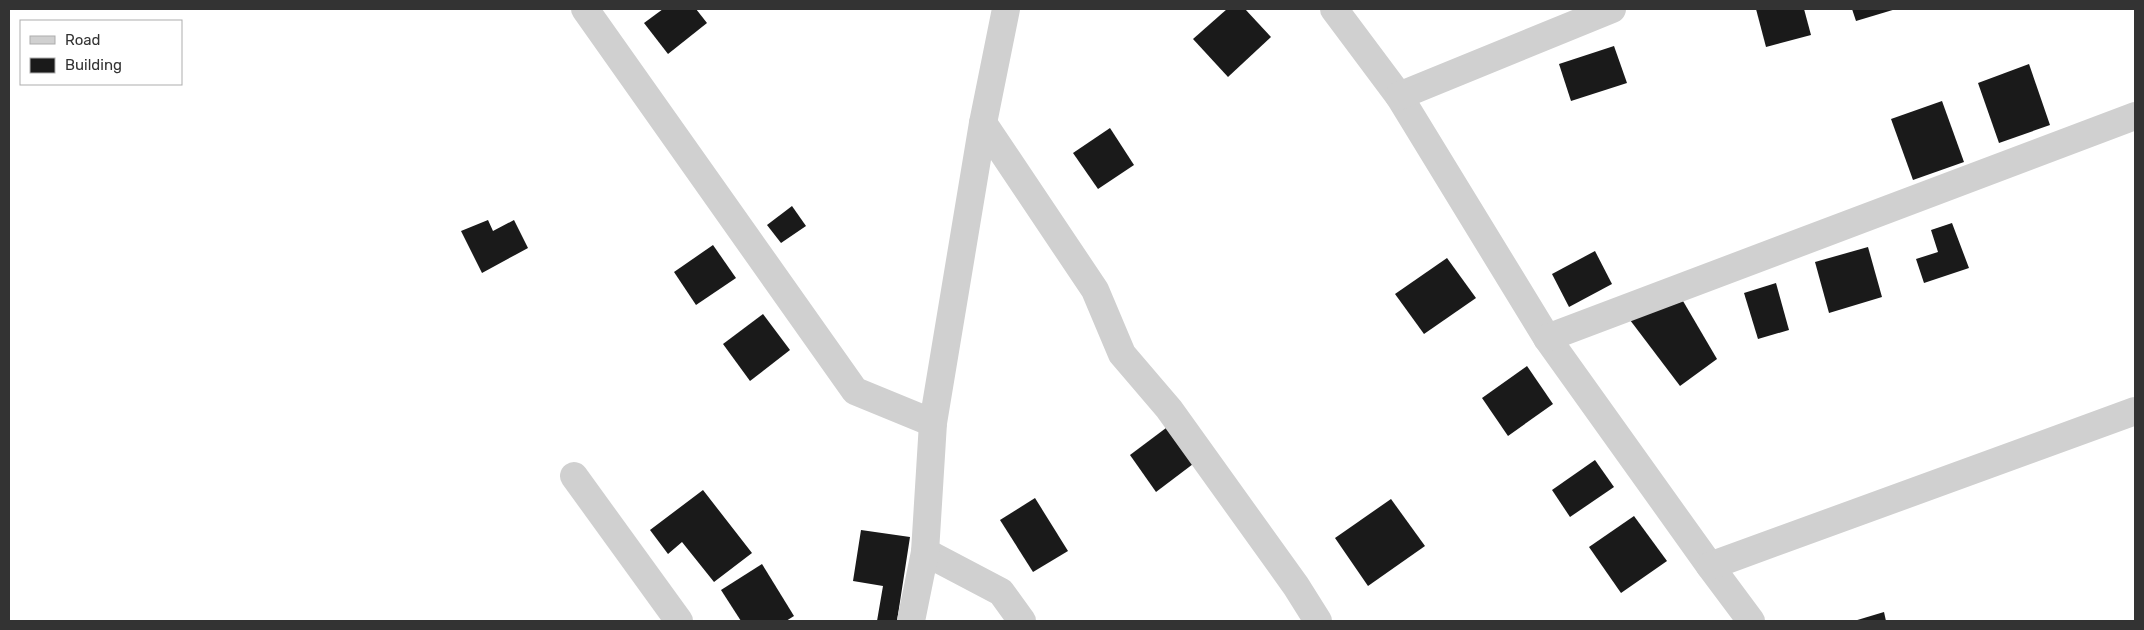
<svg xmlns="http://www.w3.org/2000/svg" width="2144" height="630" viewBox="0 0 2144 630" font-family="Rubik,sans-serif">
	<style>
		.building { fill: #1a1a1a }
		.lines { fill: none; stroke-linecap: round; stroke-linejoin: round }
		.street { stroke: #d0d0d0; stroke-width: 28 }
	</style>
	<rect width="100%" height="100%" fill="#fff"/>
	<g class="building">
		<polygon points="663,9 696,9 707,23 668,54 644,23"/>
		<polygon points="1227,9 1245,9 1271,37 1228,77 1193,39"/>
		<polygon points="1756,9 1804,9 1811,35 1766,47"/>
		<polygon points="1852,9 1896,9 1856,21"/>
		<polygon points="1614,46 1627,83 1571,101 1559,64"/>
		<polygon points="2029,64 2050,125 1999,143 1978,83"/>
		<polygon points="1942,101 1964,162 1913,180 1891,119"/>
		<polygon points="1110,128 1134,165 1098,189 1073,153"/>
		<polygon points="792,206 806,226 781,243 767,225"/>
		<polygon points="488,220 493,231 514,220 528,248 482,273 461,231"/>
		<polygon points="1952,223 1969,268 1924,283 1916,259 1938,252 1931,230"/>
		<polygon points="713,245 736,278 696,305 674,272"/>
		<polygon points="1868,247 1882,297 1829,313 1815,262"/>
		<polygon points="1595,251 1612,284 1569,307 1552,274"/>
		<polygon points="1447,258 1476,298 1424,334 1395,294"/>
		<polygon points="1776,283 1789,330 1758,339 1744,293"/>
		<polygon points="1683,301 1717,359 1680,386 1630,320"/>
		<polygon points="763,314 790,350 750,381 723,344"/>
		<polygon points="1527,366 1553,404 1508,436 1482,398"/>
		<polygon points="1170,425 1197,461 1156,492 1130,455"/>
		<polygon points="1595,460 1614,487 1570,517 1552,490"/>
		<polygon points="703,490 752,553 714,582 682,542 668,554 650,530"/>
		<polygon points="1035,498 1068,551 1033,572 1000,520"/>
		<polygon points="1391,499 1425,546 1368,586 1335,538"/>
		<polygon points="1634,516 1667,561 1621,593 1589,547"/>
		<polygon points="861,530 910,537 897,621 877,621 883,586 853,581"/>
		<polygon points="762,564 794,616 786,621 741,621 721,590"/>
		<polygon points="1884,612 1886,621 1854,621"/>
	</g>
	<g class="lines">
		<g class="street">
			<polyline points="585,9 855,391 933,423"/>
			<polyline points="1334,9 1399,96 1547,338 1710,566 1751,621"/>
			<polyline points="1399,96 1612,9"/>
			<polyline points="983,123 1095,290 1122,354 1169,409 1296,586 1318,621"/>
			<polyline points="1547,338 2135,116"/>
			<polyline points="574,476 679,621"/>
			<polyline points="925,552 1001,592 1022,621"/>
			<polyline points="1710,566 2135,411"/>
			<polyline points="911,621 925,552 933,423 983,123 1006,9"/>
		</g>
	</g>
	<rect width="2144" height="630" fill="none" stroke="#333333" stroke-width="20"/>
	<rect x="20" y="20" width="162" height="65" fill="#ffffff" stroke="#adadad"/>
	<rect x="30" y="36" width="25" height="8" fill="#d0d0d0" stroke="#adadad"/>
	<text x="65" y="45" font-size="15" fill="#333333">Road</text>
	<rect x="30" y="58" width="25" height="15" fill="#1a1a1a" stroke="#adadad"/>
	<text x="65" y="70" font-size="15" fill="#333333">Building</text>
</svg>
